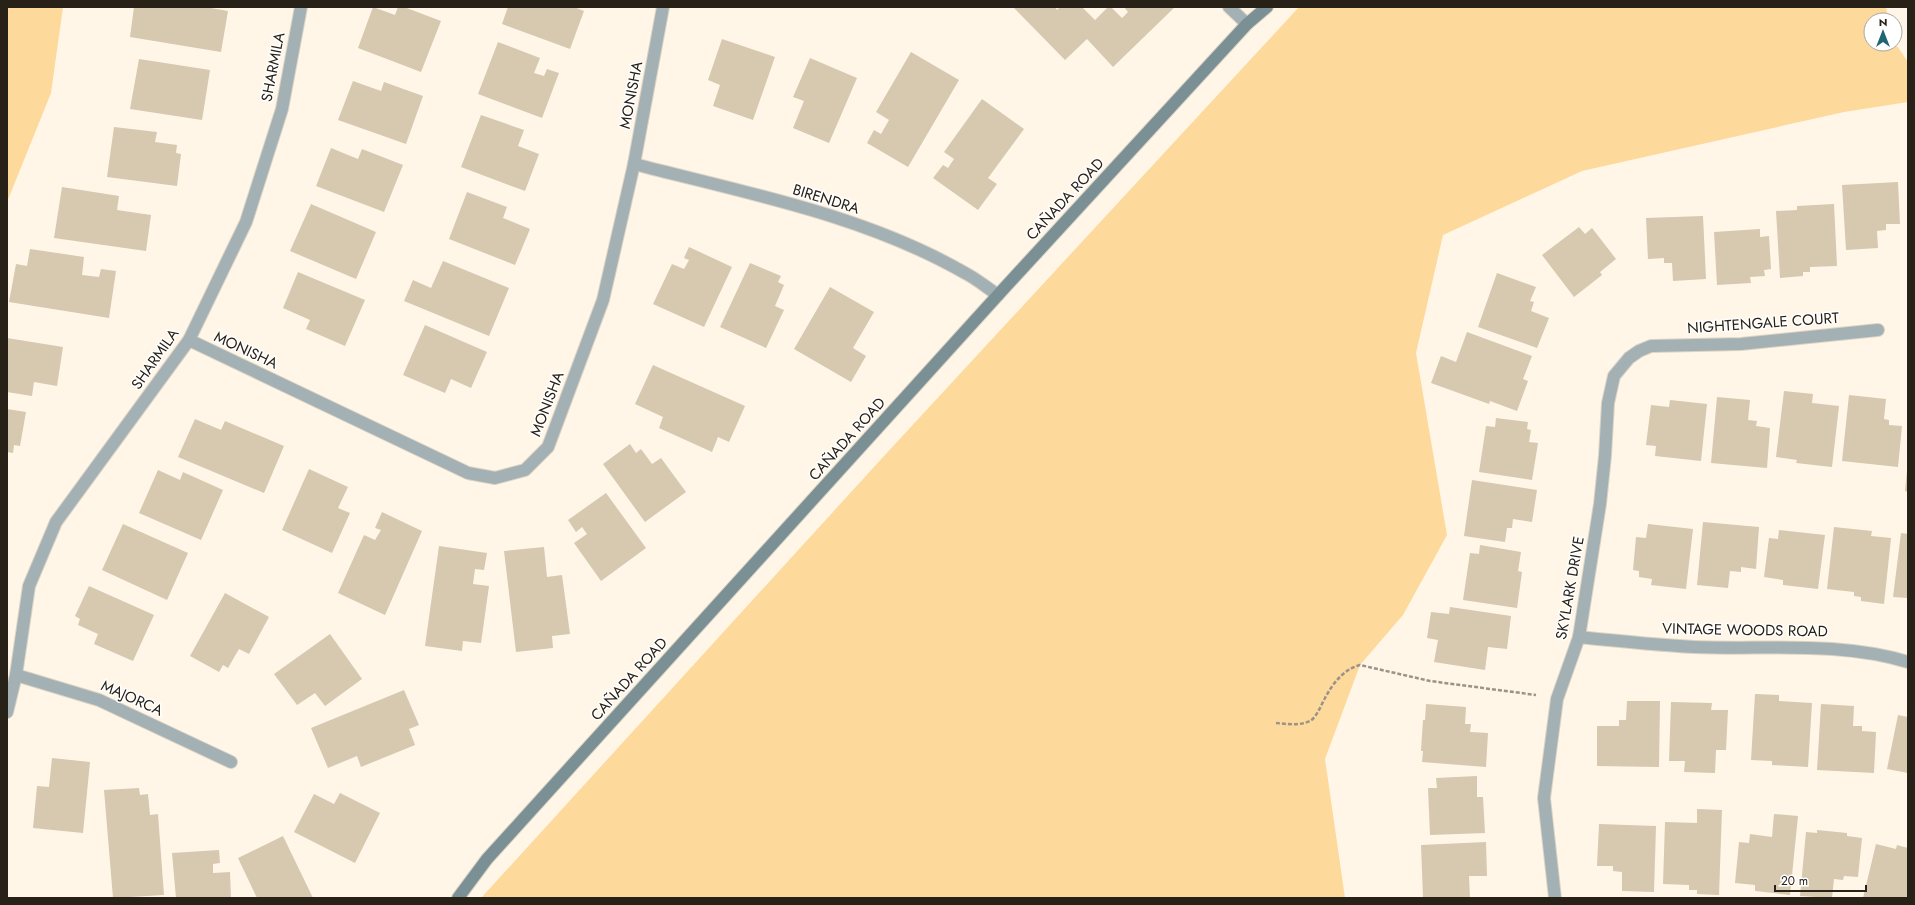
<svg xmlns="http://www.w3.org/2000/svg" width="1915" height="905" viewBox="0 0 1915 905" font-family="Jost,sans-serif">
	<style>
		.green { fill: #fdd99b }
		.building { fill: #d7c8b0 }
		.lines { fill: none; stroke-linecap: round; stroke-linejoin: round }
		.street-casing { stroke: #dcd4c6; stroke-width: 14 }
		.secondary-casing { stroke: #dcd4c6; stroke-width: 14 }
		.path { stroke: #9b9387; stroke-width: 2.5; stroke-dasharray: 4 2; stroke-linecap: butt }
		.street { stroke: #a3b1b5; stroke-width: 12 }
		.secondary { stroke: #7b9095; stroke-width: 12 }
		.labels { text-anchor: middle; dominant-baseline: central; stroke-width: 3; stroke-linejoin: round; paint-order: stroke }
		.street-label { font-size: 15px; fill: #272118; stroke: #fff }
	</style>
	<rect width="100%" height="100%" fill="#fff6e7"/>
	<g class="green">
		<polygon points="7,7 63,7 51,93 7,202"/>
		<polygon points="1299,7 1886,7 1888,20 1871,20 1871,44 1895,43 1908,62 1908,102 1844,112 1582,171 1443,235 1416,353 1447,535 1403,615 1360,665 1325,759 1345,898 481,898 884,456"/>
	</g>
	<g class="building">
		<polygon points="134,7 205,7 228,11 221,52 130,37"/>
		<polygon points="373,7 395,15 398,7 404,7 441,21 421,72 358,48"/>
		<polygon points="508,7 574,7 584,11 570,49 502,24"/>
		<polygon points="1013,7 1055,7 1057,10 1060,7 1082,7 1095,20 1108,7 1111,7 1122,18 1128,12 1124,7 1175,7 1113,67 1087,39 1065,60"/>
		<polygon points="722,39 775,57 753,120 713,106 720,85 708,80"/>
		<polygon points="498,42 540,58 534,73 544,76 547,69 559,73 542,118 478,94"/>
		<polygon points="911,52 959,80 908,167 867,143 874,130 881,134 889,120 876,112"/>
		<polygon points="810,58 857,78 829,143 793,128 804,101 793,97"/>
		<polygon points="139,59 210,70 202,120 130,109"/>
		<polygon points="353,81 381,91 384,82 423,96 406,144 338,120"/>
		<polygon points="982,99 1024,129 988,178 997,184 978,210 933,178 943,165 948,168 954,159 944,152"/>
		<polygon points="481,115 524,130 518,146 539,154 525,191 461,167"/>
		<polygon points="114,127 157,132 155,142 177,145 176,153 181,154 177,186 107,177"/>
		<polygon points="331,148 358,159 362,149 403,165 384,212 316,186"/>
		<polygon points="1898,182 1900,224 1886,224 1886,230 1877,231 1878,248 1846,250 1842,185"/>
		<polygon points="62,187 119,196 117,210 151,215 146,251 54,238"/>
		<polygon points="467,192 507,207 503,218 530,229 515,265 449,239"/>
		<polygon points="311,204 376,232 356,279 290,251"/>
		<polygon points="1834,204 1837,266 1810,267 1810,272 1803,272 1803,276 1780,278 1776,211 1797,210 1797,206"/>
		<polygon points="1703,216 1706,279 1673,281 1672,263 1664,263 1664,258 1648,259 1646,218"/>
		<polygon points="1579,227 1585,234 1592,228 1616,259 1600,272 1602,275 1574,297 1542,255"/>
		<polygon points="1760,229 1760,237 1769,236 1771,269 1764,270 1765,276 1750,277 1751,283 1717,285 1714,232"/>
		<polygon points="689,247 732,267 704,327 653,304 672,264 684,269 689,260 684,258"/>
		<polygon points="30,249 84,257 82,275 99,277 101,269 116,271 109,318 9,302 16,264 27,266"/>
		<polygon points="443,261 509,288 489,336 404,301 413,280 431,288"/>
		<polygon points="750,263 781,276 778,282 784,285 775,306 784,310 766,348 720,327"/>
		<polygon points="298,272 365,300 345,346 306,329 310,320 283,308"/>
		<polygon points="1497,273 1536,287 1530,301 1534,302 1531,311 1549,318 1537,348 1478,327"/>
		<polygon points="830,287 874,312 853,348 866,356 851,382 794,349"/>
		<polygon points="425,325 487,352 471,388 451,379 445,393 403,375"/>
		<polygon points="1467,332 1532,356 1523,379 1528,381 1517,411 1490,401 1489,404 1431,383 1441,356 1456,362"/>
		<polygon points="7,338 63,347 57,386 34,382 32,396 7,392"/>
		<polygon points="653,365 745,406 729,442 718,437 712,452 659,428 663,417 635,404"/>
		<polygon points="1784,391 1813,394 1812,403 1839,406 1832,467 1796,463 1797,460 1776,457"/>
		<polygon points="1849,395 1886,399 1884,419 1889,420 1889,425 1902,426 1898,467 1842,461"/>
		<polygon points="1717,397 1750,400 1748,420 1757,421 1756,426 1770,428 1767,468 1711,463"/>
		<polygon points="1670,400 1707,404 1701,461 1655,456 1656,446 1646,445 1651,405 1669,407"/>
		<polygon points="7,409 26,412 20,446 14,445 13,453 7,452"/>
		<polygon points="1496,418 1528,422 1527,429 1531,430 1529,442 1538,443 1532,480 1479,472 1486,426 1495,427"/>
		<polygon points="195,419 221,430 225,421 284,446 264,493 178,457"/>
		<polygon points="630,444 636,453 641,449 652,464 661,458 686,492 645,522 603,464"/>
		<polygon points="309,469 348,487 338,508 350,513 332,553 282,530"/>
		<polygon points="158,470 180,480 183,472 223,490 201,540 139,513"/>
		<polygon points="1907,471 1908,471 1908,492 1905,491"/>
		<polygon points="1472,480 1537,490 1532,522 1513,519 1512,528 1507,528 1505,542 1464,536"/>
		<polygon points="606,493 646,548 601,581 574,543 587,534 582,527 576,532 568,520"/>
		<polygon points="382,512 422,531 385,615 338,593 364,535 375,540 381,530 375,528"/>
		<polygon points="1703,522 1759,527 1756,569 1741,567 1741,572 1730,571 1728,588 1697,585"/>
		<polygon points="123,524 188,553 167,600 102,570"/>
		<polygon points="1648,524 1693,529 1686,589 1651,585 1652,579 1639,577 1639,571 1633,570 1636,537 1646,538"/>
		<polygon points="1834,527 1872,531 1871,536 1891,538 1884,604 1861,601 1861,597 1854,596 1854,592 1827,589"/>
		<polygon points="1779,530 1825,535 1818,589 1783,585 1783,580 1764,577 1769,538 1778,539"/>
		<polygon points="1901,533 1908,534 1908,598 1893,597"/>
		<polygon points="1480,545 1521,552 1518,571 1522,572 1517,608 1463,600 1470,553 1479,554"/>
		<polygon points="439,546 487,553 484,570 475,569 473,584 489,586 481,643 463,641 462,651 425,646"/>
		<polygon points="544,547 547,577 562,575 570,634 552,636 553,648 516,652 504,551"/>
		<polygon points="89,586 154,615 133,661 94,644 98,634 78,625 80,619 75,616"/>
		<polygon points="225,593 269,617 249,654 239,649 228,668 223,665 219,672 190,656"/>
		<polygon points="1450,607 1511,616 1507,649 1488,647 1485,670 1434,662 1438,640 1427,638 1431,612 1449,614"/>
		<polygon points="330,634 362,679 325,706 315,693 297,705 274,674"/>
		<polygon points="404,690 419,725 409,729 415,745 361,767 357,756 328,768 311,728"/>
		<polygon points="1755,694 1779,695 1779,701 1812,703 1808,767 1772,765 1772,761 1751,760"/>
		<polygon points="1627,701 1660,701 1659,767 1597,766 1597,726 1619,726 1619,720 1626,720"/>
		<polygon points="1671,702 1712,703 1711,710 1728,710 1726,750 1716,750 1715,773 1684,772 1685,761 1669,761"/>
		<polygon points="1426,704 1466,707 1465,724 1471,724 1470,732 1488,733 1486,767 1422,762 1423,751 1421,751 1423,720 1425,720"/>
		<polygon points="1821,704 1854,706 1853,726 1862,726 1862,731 1876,732 1874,773 1817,770"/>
		<polygon points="1898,715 1908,717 1908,773 1887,769"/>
		<polygon points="52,758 90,762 83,833 33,828 37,786 49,787"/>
		<polygon points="1477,776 1477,797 1483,797 1485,833 1430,835 1428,788 1437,788 1436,778"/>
		<polygon points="139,788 140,795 148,794 150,815 158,814 164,895 113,898 104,790"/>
		<polygon points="340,793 380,813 355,863 294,832 314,794 334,804"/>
		<polygon points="1697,809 1722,810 1719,895 1697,894 1697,890 1689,890 1689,885 1663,884 1665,822 1697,823"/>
		<polygon points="1774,814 1798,816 1790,895 1755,891 1755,885 1735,883 1739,842 1749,843 1750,834 1772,837"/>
		<polygon points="1599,824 1656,826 1654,892 1622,891 1622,872 1613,871 1613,866 1597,866"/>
		<polygon points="1817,830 1847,833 1847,836 1862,838 1858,877 1844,876 1843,880 1834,879 1832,898 1800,896 1806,832 1817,833"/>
		<polygon points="283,836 313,898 257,898 238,858"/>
		<polygon points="1486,842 1487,876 1469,876 1470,898 1423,898 1421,845"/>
		<polygon points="1876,844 1896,849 1897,845 1908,848 1908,898 1863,898"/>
		<polygon points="219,850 220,863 213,864 213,873 230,872 231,898 176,898 172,853"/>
	</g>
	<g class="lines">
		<defs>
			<g id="street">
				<polyline points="1229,7 1247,24"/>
				<path d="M634,164C746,193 864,215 965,273C977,279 987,288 998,295"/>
				<polyline points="189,340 468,473 495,478 525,470 548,447 603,300 634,164 663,7"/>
				<path d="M1579,637C1617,641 1656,645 1694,647C1766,650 1838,641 1908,662"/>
				<polyline points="16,675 99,700 231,762"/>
				<polyline points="7,712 16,675 29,586 56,522 189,340 246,222 282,109 301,7"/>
				<polyline points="1555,898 1544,798 1557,699 1579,637 1600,504 1605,456 1608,403 1614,376 1629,358 1639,351 1651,346 1741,344 1878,330"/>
			</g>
			<polyline id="secondary" points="458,898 487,859 998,295 1247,24 1267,7"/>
		</defs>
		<use href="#street" class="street-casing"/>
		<use href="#secondary" class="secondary-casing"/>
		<path class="path" d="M1276,723C1287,724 1299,726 1310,721C1317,717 1321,705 1325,698C1333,683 1344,669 1360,665L1430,681L1536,695"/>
		<use href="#street" class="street"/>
		<use href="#secondary" class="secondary"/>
	</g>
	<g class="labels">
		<g class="street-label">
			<text transform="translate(273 67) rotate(-79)">SHARMILA</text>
			<text transform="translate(631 95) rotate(-79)">MONISHA</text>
			<text transform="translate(826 199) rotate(17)">BIRENDRA</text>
			<text transform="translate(1065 199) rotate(-47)">CAÑADA ROAD</text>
			<text transform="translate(1763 323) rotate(-4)">NIGHTENGALE COURT</text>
			<text transform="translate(246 350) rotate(25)">MONISHA</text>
			<text transform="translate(155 359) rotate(-55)">SHARMILA</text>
			<text transform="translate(547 404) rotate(-69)">MONISHA</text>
			<text transform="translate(847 439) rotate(-48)">CAÑADA ROAD</text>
			<text transform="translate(1570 588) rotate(-80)">SKYLARK DRIVE</text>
			<text transform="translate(1745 630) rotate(1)">VINTAGE WOODS ROAD</text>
			<text transform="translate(629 679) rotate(-48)">CAÑADA ROAD</text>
			<text transform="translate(132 698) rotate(24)">MAJORCA</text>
		</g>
	</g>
	<rect width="1915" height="905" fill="none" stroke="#272118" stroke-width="16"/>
	<g transform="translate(1883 32)"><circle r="19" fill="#ffffff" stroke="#a9a6a3"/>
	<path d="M0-3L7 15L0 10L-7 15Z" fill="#1f6575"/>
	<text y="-6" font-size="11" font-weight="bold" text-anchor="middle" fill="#272118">N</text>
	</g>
	<path d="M1775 885v6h91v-6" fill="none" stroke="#272118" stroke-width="2"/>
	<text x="1781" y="885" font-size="12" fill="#272118" stroke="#ffffff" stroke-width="3" paint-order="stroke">20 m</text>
</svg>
